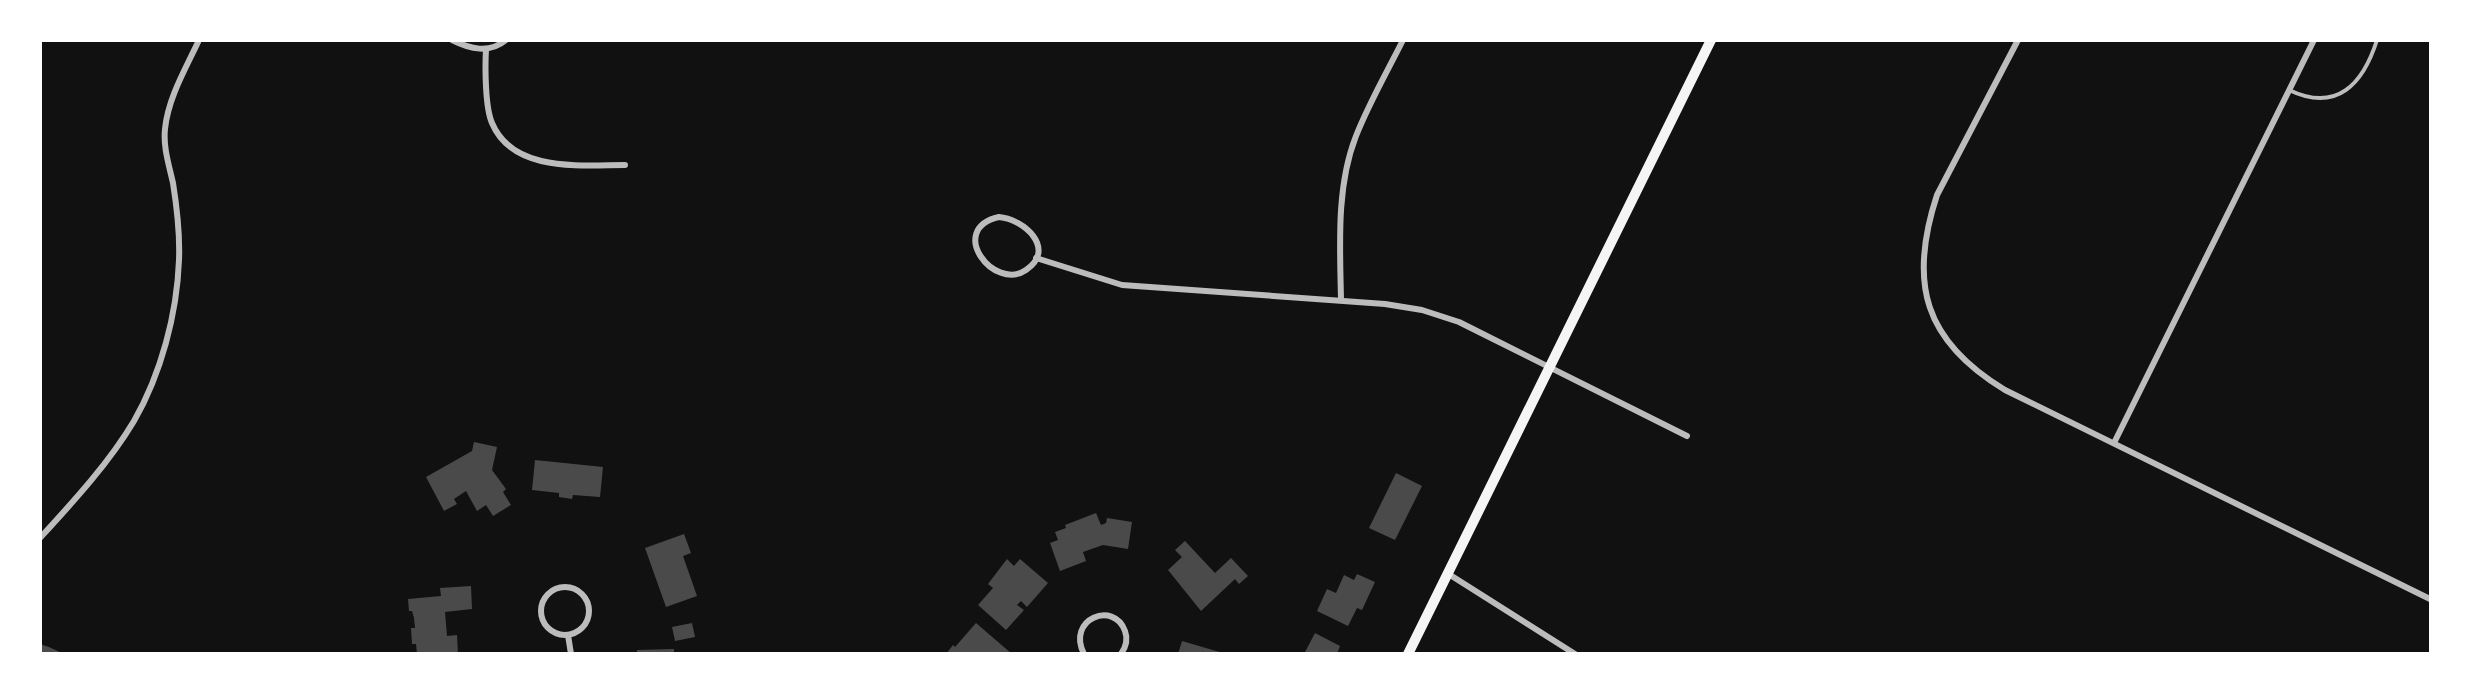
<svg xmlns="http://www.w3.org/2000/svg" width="2471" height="694" viewBox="0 0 2471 694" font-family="'Noto Sans',sans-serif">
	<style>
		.building { fill: #4a4a4a }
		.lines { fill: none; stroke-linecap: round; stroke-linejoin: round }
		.service { stroke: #bcbcbc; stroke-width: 4 }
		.minor { stroke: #bcbcbc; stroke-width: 6 }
		.secondary { stroke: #f5f5f5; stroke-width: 10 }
	</style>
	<rect width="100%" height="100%" fill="#111"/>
	<g class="building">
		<polygon points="474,442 497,447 492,470 506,489 503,492 511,505 493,516 486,505 477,511 466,491 454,499 457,504 444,511 426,477 472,451"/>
		<polygon points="535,460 603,467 600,497 573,495 572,499 559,497 559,493 532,490"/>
		<polygon points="1396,473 1422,486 1395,540 1369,528"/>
		<polygon points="1096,513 1101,525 1106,523 1107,518 1132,522 1128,549 1103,545 1083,552 1086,561 1060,571 1050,543 1058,540 1055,532 1066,528 1065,525"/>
		<polygon points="684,534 691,553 683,556 697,596 666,607 645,548"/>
		<polygon points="1185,541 1215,573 1231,558 1248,576 1239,584 1235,579 1201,611 1168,570 1182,557 1175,550"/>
		<polygon points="1007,559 1014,566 1020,559 1048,583 1027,607 1021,601 1017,605 1024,610 1006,630 978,605 993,588 988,584"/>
		<polygon points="1357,574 1375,582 1362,610 1357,608 1348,626 1317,611 1327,589 1336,593 1344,575 1354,580"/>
		<polygon points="471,586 472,609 445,612 447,636 457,635 458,654 417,654 416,644 412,644 411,628 415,628 414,618 412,611 409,611 408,599 441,596 440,588"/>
		<polygon points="692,623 695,637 675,641 672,627"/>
		<polygon points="976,623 1012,654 946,654 953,645 955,647"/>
		<polygon points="1315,633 1340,646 1337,654 1304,654"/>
		<polygon points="1182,641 1223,653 1223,654 1178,654"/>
		<polygon points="40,644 49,647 64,654 40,654"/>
		<polygon points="674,649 674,654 637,654 637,650"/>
	</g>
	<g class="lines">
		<path class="service" d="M2289,90C2337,113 2363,84 2377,40"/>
		<g class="minor">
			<path d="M452,40C470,49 489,54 506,40"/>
			<path d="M2018,40L1937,195C1908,283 1924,341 2005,390L2430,599"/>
			<path d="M486,49C485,67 485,107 492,123C513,173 581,165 625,165"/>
			<path d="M999,217C1024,219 1057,249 1026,270C994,292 946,229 999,217Z"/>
			<polyline points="1036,258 1122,285 1385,304 1422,310 1459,322 1687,436"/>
			<path d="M1341,300C1340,246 1336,187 1356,136C1369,103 1387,72 1403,40"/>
			<polyline points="2114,443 2314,40"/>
			<path d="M40,538C73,502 109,463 134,421C161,374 177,314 179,260C180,235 177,208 173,183C169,165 163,147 165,129C168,98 186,68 199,40"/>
			<polyline points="1447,573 1575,654"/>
			<circle cx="565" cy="611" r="24"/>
			<polyline points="568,635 571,654"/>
			<path d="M1084,654C1066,619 1114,600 1125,631C1128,639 1126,647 1121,654"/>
		</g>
		<polyline class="secondary" points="1408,654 1711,40"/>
	</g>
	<rect width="2471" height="694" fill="none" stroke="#ffffff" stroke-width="84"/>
</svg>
